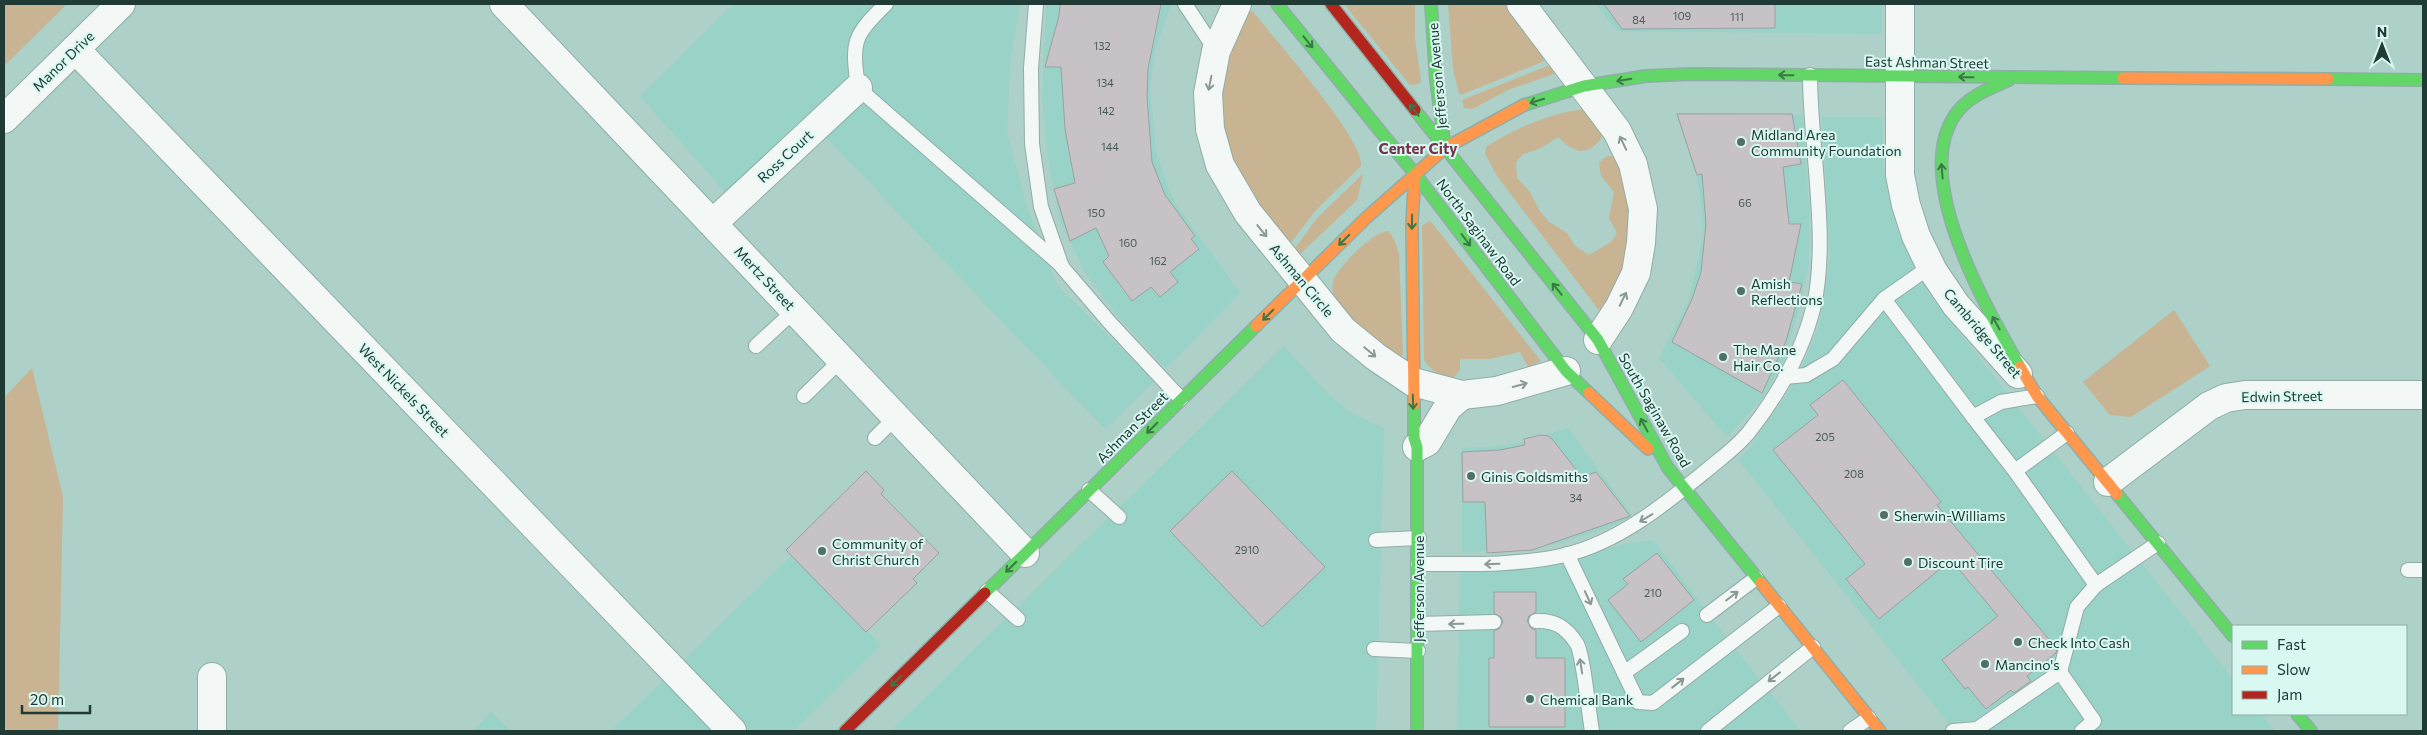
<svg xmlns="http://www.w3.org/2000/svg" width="2427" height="735" viewBox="0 0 2427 735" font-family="Commissioner,sans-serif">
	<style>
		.built { fill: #99d2c6 }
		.green { fill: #c8b392 }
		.building { fill: #c7c2c5; stroke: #9ba1a0 }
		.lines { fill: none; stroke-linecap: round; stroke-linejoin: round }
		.lane-casing { stroke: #90ada6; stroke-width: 16 }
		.street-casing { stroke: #90ada6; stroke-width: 30 }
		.fast-casing { stroke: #90ada6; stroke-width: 14 }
		.slow-casing { stroke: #90ada6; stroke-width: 14 }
		.jam-casing { stroke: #90ada6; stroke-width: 14 }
		.lane { stroke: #f3f8f7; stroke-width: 14 }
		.street { stroke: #f3f8f7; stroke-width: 28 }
		.fast { stroke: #63d668; stroke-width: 11 }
		.slow { stroke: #ff974d; stroke-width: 11 }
		.jam { stroke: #b3261e; stroke-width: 11 }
		.oneway { stroke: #3b7849 }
		.oneway2 { stroke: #8a9996 }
		.poi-dot { fill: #516e68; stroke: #d9f8f1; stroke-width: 2 }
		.labels { text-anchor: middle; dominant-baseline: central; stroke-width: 4; stroke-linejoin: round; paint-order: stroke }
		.number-label { font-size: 11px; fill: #4a5c59 }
		.street-label { font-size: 14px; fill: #203a35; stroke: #d9f8f1 }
		.poi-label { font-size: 14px; fill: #203a35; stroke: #d9f8f1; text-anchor: start }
		.neighbourhood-label { font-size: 15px; font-weight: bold; fill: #78334c; stroke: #d9f8f1 }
	</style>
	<rect width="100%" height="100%" fill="#add0c8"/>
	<g class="built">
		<polygon points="734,4 1020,4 1010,64 1007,133 1028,210 1057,285 1154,381 1105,429 820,131 741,210 640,96"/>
		<polygon points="1046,4 1171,4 1155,50 1150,88 1156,151 1167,185 1176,205 1240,293 1166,368 1116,314 1084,271 1061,222 1049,166 1042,97"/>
		<polygon points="1596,4 1881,4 1881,34 1617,31"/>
		<polygon points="1676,113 1802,115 1809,207 1809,264 1798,313 1784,359 1764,396 1727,437 1659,358 1688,302 1703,238 1702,211 1696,173"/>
		<polygon points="1822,117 1882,117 1883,163 1887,192 1897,230 1928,293 2233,679 2233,714 2261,714 2275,731 1955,731 1738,459 1749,449 1797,379 1819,326 1830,258"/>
		<polygon points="1284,346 1329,395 1354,415 1384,428 1376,731 891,731"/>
		<polygon points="1568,428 1633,517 1604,529 1560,543 1521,550 1462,552 1462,448 1498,446 1523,442"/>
		<polygon points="1653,540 1731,644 1801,731 1457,731 1460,571 1521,570 1552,566 1623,544"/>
		<polygon points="792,555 881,645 794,731 611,731"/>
		<polygon points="491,712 511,731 473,731"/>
	</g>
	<g class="green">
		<polygon points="4,4 67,4 4,66"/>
		<polygon points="1344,4 1415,4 1415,39 1421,81 1419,84 1410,85"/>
		<polygon points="1448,4 1505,4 1548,57 1542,62 1463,94 1459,94 1453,69"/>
		<path d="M1249,11L1253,12C1273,37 1366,141 1361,166L1316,210L1289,245L1245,188L1224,143L1220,74Z"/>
		<polygon points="1550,65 1556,72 1554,74 1510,89 1472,109 1464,108 1462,100"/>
		<path d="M1585,109L1604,132C1598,146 1586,157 1570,147C1566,145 1562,140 1558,137L1541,148L1523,154L1516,162L1517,178L1530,192L1539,210L1548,221L1567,233L1575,246L1589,255L1611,242L1617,233L1609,218L1614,192L1601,176L1599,162L1608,156L1619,157C1635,224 1636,247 1604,309H1598L1497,176L1485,154L1486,147C1513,129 1553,112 1585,109Z"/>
		<polygon points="1363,174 1357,200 1299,255 1294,250 1317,218"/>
		<path d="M1429,221L1432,223L1541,361L1528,367L1520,352L1489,359H1460V370L1453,378C1439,376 1431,371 1424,360L1422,226Z"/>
		<path d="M1388,231L1394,239L1399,254L1403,355L1395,360L1333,302C1333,296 1332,288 1333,282C1337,267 1373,232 1388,231Z"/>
		<polygon points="2174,310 2210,366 2131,417 2110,415 2083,382"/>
		<polygon points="32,368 63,497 58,731 8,731 4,727 4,398"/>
	</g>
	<g class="building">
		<polygon points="1060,4 1161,4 1148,69 1147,97 1152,162 1165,195 1195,236 1191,239 1199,249 1170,272 1178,282 1160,297 1151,287 1132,301 1103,262 1109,256 1096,228 1070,241 1054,189 1075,183 1065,129 1061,67 1045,67 1059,16"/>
		<polygon points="1604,4 1775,4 1775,28 1622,29"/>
		<polygon points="1677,114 1792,114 1801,164 1783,167 1789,224 1801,224 1789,282 1802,284 1786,341 1762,393 1672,342 1692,299 1701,272 1706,224 1702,174 1697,175"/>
		<polygon points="1843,380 1941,502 1937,505 2057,649 2056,653 2027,676 2031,681 2014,693 2011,690 1986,709 1968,687 1965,689 1942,660 1998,616 1951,560 1879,619 1846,579 1865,564 1773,450 1818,415 1810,405"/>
		<polygon points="1541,435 1548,436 1553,440 1582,477 1596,472 1630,516 1532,550 1487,553 1485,502 1463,502 1462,452 1500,450 1525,445 1524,439"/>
		<polygon points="866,471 884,490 881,494 939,553 913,579 917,583 866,632 786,550"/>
		<polygon points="1232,471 1325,567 1262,627 1170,531"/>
		<polygon points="1657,553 1694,600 1641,642 1608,600 1628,584 1623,579"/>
		<polygon points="1494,592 1536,592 1536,612 1529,616 1527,621 1531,628 1536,630 1536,658 1565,658 1565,727 1489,727 1489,658 1494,658 1494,631 1499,629 1503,622 1501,617 1494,613"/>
	</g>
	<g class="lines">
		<defs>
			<g id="lane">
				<path d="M886,4C852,37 852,42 858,88L1062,266"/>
				<polyline points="1036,4 1031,68 1032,144 1041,207 1062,267 1111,324 1181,399"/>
				<polyline points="1185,4 1216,51"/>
				<polyline points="1931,266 1884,299 1973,417"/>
				<polyline points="756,346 795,310"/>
				<polyline points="1785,377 1806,375 1833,359 1884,299"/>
				<polyline points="804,396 842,359"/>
				<polyline points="2067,433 2015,471 2096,585"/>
				<polyline points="875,438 896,417"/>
				<polyline points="2015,471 1973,417 2001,402 2037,396"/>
				<polyline points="1089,490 1119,517"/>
				<polyline points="1376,540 1419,538"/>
				<polyline points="1567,554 1638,702 1653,703 1779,606"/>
				<path d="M1418,564C1468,564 1517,566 1565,555C1619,542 1665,504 1707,470C1721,458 1737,447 1749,432C1778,395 1803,351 1814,305C1829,237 1810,146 1810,75"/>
				<polyline points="2408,570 2423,570"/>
				<polyline points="987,591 1018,619"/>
				<polyline points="1707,615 1756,578"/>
				<path d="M1536,621C1555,620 1566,627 1577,644C1583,654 1589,715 1592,731"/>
				<polyline points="1418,624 1494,622"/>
				<polyline points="1374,649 1418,651"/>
				<polyline points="2060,672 2077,607 2096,585 2158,543"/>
				<polyline points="1624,673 1682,631"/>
				<polyline points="1708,731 1813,647"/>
				<polyline points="1850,731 1869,718"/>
				<polyline points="1953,731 1977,729 2060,672 2094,721 2082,731"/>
			</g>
			<g id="street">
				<polyline points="504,4 1025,553"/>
				<polyline points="1237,4 1216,51 1208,93 1210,129 1220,165 1248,213 1343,330 1376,357 1413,382 1462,395 1497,391 1566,371"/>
				<polyline points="1521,4 1617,131 1633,164 1643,209 1641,243 1636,273 1619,308 1598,340"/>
				<polyline points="1900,4 1900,175 1906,205 1916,236 1933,271 1956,305 2018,374"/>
				<polyline points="75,49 732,731"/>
				<polyline points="4,119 121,4"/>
				<polyline points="713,223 858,88"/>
				<polyline points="1417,447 1427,442 1448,407 1462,395"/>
				<polyline points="2108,482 2209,406 2226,398 2245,395 2423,395"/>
				<polyline points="212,731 212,677"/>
			</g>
			<g id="fast">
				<polyline points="1277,4 1415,174 1566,371 1589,393"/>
				<polyline points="1431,4 1436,80 1445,148"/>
				<polyline points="2328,79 2423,80"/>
				<path d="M2009,80C1989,89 1968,96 1955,115C1911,179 1987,309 2020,367"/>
				<polyline points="1524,105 1584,86 1646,76 1691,74 2123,78"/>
				<polyline points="1415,110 1598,340 1668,468 1761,583"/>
				<polyline points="1414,404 1414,438 1417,447 1417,731"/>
				<polyline points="2117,494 2233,636"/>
				<polyline points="985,593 1256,326"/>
				<polyline points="2297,714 2311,731"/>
			</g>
			<g id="slow">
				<polyline points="2123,78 2328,79"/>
				<polyline points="1256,326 1366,218 1445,148 1524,105"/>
				<polyline points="2020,367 2037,396 2117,494"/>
				<polyline points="1589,393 1648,449"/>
				<polyline points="1414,404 1412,221 1415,174"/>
				<polyline points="1761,583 1880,731"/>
			</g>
			<g id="jam">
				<polyline points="1331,4 1415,110"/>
				<polyline points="845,731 985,593"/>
			</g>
		</defs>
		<use href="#lane" class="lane-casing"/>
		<use href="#street" class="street-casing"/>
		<use href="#fast" class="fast-casing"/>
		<use href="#slow" class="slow-casing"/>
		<use href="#jam" class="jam-casing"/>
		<use href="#lane" class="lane"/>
		<use href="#street" class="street"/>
		<use href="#fast" class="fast"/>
		<use href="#slow" class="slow"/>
		<use href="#jam" class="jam"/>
	</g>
	<defs><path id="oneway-shaft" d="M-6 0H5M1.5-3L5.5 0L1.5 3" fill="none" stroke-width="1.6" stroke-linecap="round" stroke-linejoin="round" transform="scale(1.25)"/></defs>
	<g class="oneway">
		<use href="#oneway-shaft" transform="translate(1308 42) rotate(51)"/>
		<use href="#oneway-shaft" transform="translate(1786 75) rotate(-179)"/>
		<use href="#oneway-shaft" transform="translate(1966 77) rotate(-179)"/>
		<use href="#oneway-shaft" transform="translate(1624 80) rotate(170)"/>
		<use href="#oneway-shaft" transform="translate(1537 101) rotate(163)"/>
		<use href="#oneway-shaft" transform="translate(1414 110) rotate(-128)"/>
		<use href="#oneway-shaft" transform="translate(1942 171) rotate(-95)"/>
		<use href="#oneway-shaft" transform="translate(1412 222) rotate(91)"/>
		<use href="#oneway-shaft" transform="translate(1344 240) rotate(135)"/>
		<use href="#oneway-shaft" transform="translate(1466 240) rotate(53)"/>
		<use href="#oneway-shaft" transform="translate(1557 289) rotate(-129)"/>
		<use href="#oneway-shaft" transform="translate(1268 315) rotate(135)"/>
		<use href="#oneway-shaft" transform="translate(1996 323) rotate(-119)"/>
		<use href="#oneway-shaft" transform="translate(1413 402) rotate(89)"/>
		<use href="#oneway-shaft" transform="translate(1644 425) rotate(-119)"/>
		<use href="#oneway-shaft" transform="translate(1152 428) rotate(135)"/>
		<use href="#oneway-shaft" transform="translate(1011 567) rotate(135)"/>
		<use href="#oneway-shaft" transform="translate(896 681) rotate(135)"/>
	</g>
	<g class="oneway2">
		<use href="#oneway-shaft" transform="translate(1210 83) rotate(101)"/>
		<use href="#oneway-shaft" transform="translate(1623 143) rotate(-116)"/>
		<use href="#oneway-shaft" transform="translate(1262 231) rotate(51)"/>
		<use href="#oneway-shaft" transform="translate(1623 299) rotate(-64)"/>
		<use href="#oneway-shaft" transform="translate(1370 352) rotate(40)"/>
		<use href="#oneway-shaft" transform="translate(1520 385) rotate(-15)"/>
		<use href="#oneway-shaft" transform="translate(1646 518) rotate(149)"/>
		<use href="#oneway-shaft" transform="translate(1492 564) rotate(178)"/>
		<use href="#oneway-shaft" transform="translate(1732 596) rotate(-37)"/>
		<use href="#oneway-shaft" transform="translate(1588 598) rotate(65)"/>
		<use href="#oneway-shaft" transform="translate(1456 624) rotate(179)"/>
		<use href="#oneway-shaft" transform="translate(1581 666) rotate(-99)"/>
		<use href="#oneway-shaft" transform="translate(1774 677) rotate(142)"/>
		<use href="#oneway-shaft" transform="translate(1678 683) rotate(-38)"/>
	</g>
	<g class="poi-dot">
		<circle cx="1741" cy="142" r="5"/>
		<circle cx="1741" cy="291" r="5"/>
		<circle cx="1723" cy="357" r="5"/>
		<circle cx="1471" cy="476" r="5"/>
		<circle cx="1884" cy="515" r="5"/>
		<circle cx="822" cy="551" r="5"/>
		<circle cx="1908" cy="562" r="5"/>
		<circle cx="2018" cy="642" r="5"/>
		<circle cx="1985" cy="664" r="5"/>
		<circle cx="1530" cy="699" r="5"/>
	</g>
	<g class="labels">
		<g class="number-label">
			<text x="1682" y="15">109</text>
			<text x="1737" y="16">111</text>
			<text x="1639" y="19">84</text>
			<text x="1102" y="45">132</text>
			<text x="1105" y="82">134</text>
			<text x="1106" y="110">142</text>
			<text x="1110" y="146">144</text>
			<text x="1745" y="202">66</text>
			<text x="1096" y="212">150</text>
			<text x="1128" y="242">160</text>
			<text x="1158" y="260">162</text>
			<text x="1825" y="436">205</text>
			<text x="1854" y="473">208</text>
			<text x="1576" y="497">34</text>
			<text x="1247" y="549">2910</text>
			<text x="1653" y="592">210</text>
		</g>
		<g class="street-label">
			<text transform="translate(63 61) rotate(-44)">Manor Drive</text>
			<text transform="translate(1927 62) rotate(1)">East Ashman Street</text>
			<text transform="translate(1437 76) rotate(-95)">Jefferson Avenue</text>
			<text transform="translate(785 156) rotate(-43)">Ross Court</text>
			<text transform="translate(1479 232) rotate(53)">North Saginaw Road</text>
			<text transform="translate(765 278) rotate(47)">Mertz Street</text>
			<text transform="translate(1302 280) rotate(50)">Ashman Circle</text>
			<text transform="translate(1983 333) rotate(50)">Cambridge Street</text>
			<text transform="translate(404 390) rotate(46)">West Nickels Street</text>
			<text transform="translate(2282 396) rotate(-1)">Edwin Street</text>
			<text transform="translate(1655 410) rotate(60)">South Saginaw Road</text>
			<text transform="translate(1132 427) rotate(-45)">Ashman Street</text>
			<text transform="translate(1418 589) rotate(-90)">Jefferson Avenue</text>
		</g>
		<g class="poi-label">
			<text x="1751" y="134">Midland Area<tspan x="1751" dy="16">Community Foundation</tspan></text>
			<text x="1751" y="283">Amish<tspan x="1751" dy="16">Reflections</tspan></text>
			<text x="1733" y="349">The Mane<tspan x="1733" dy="16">Hair Co.</tspan></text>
			<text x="1481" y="476">Ginis Goldsmiths</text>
			<text x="1894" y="515">Sherwin-Williams</text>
			<text x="832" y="543">Community of<tspan x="832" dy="16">Christ Church</tspan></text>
			<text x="1918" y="562">Discount Tire</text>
			<text x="2028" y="642">Check Into Cash</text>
			<text x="1995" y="664">Mancino's</text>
			<text x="1540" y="699">Chemical Bank</text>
		</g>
		<g class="neighbourhood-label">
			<text x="1418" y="148">Center City</text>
		</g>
	</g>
	<rect width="2427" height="735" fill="none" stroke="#203a35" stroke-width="10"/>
	<rect x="2232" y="625" width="175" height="90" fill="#d9f8f1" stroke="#8faca6"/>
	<rect x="2242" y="641" width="25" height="8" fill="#63d668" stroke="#8faca6"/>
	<text x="2277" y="650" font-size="15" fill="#203a35">Fast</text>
	<rect x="2242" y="666" width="25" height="8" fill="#ff974d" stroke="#8faca6"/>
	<text x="2277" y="675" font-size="15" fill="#203a35">Slow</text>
	<rect x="2242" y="691" width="25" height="8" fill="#b3261e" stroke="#8faca6"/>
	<text x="2277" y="700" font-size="15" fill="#203a35">Jam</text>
	<g transform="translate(2382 45)" stroke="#d9f8f1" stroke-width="4" paint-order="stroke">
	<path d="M0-4L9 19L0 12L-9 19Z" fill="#203a35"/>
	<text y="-8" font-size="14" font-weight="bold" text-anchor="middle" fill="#203a35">N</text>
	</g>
	<path d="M22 705v8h68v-8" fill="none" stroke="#203a35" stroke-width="2.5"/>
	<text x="30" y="705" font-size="15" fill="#203a35" stroke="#d9f8f1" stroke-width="4" paint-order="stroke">20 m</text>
</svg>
